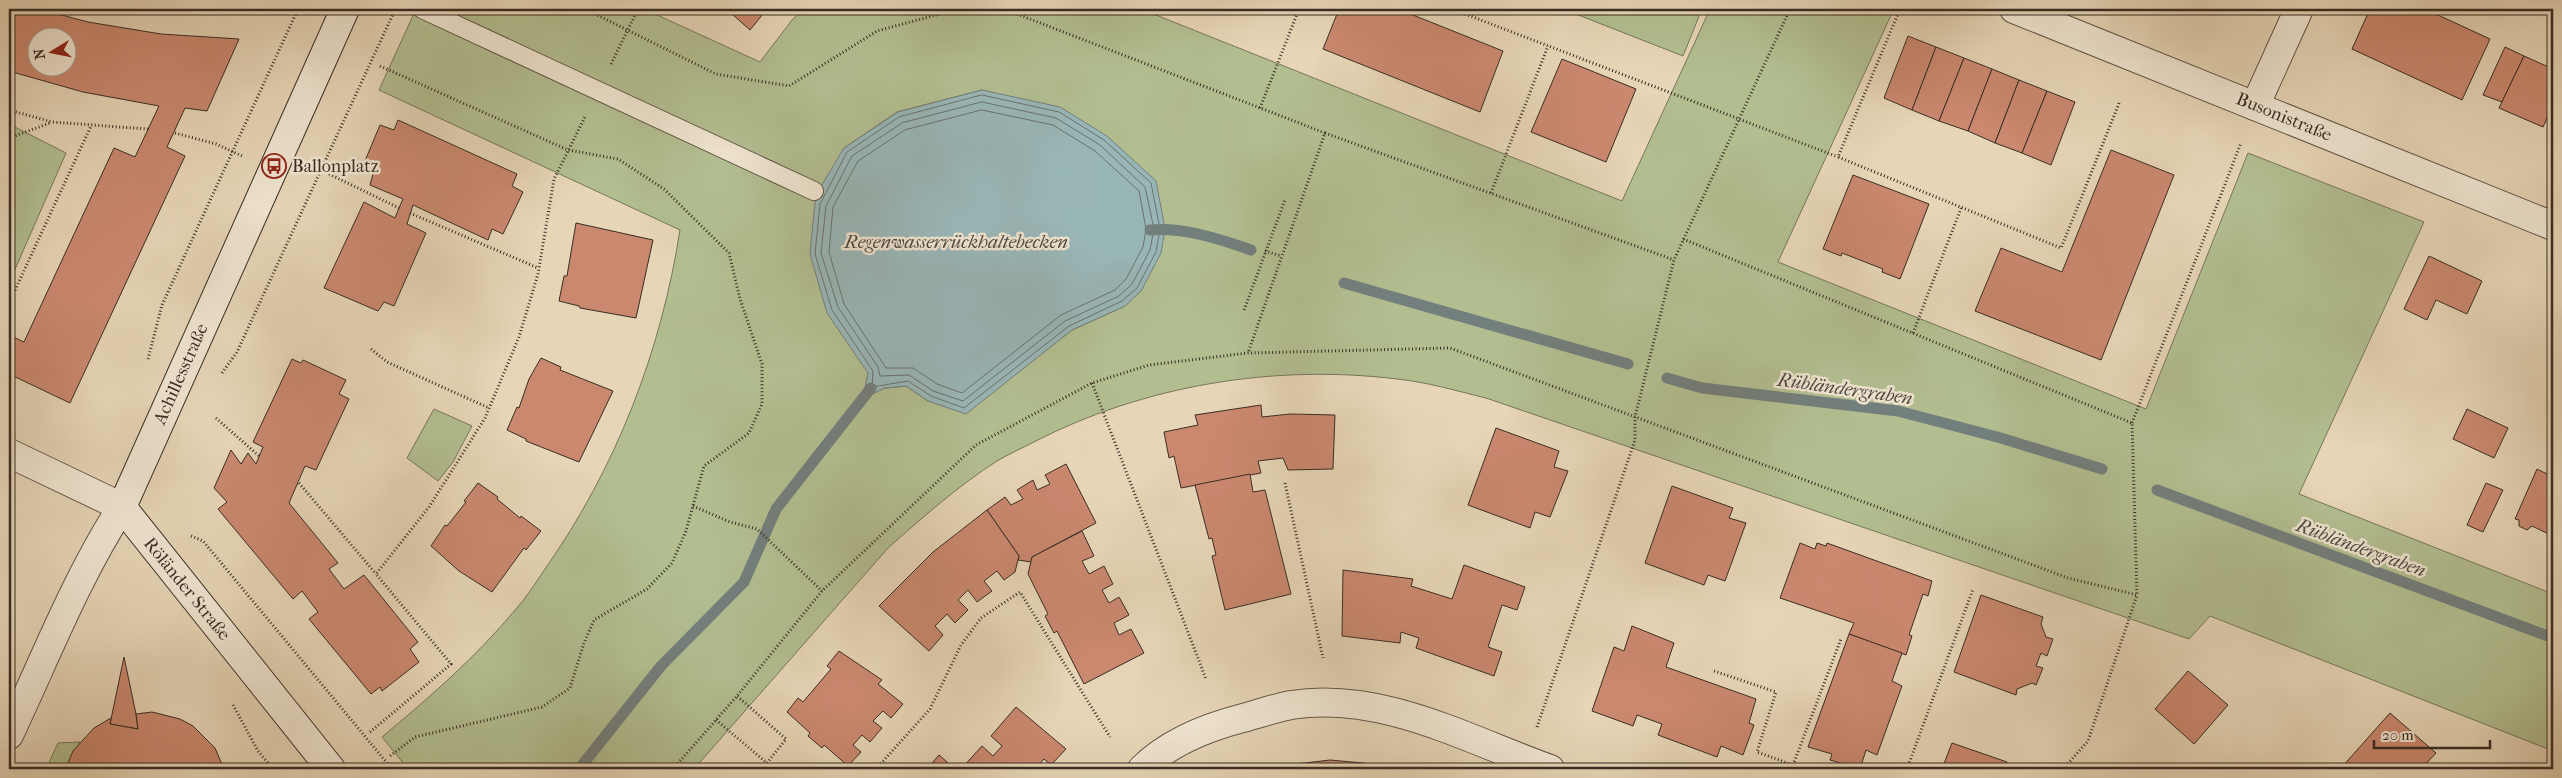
<svg xmlns="http://www.w3.org/2000/svg" width="2562" height="778" viewBox="0 0 2562 778" font-family="'IM FELL French Canon',serif">
	<style>
		.green { fill: #b2be90; stroke: #76765a; fill-rule: evenodd }
		.water { fill: #99b6b7; stroke: #737f7d }
		.lines { fill: none; stroke-linecap: round; stroke-linejoin: round }
		.shore { stroke: #69726e; stroke-width: 1 }
		.stream { stroke: #737f7d; stroke-width: 11 }
		.building { fill: #ca886f; stroke: #392d25; fill-rule: evenodd }
		.lane-casing { stroke: #645749; stroke-width: 20 }
		.street-casing { stroke: #645749; stroke-width: 30 }
		.secondary-casing { stroke: #392d25; stroke-width: 30 }
		.path { stroke: #392d25; stroke-width: 3; stroke-dasharray: 1 2.5; stroke-linecap: butt }
		.lane { stroke: #efe4d0; stroke-width: 18 }
		.street { stroke: #efe4d0; stroke-width: 28 }
		.secondary { stroke: #efe4d0; stroke-width: 28 }
		.labels { text-anchor: middle; dominant-baseline: central; stroke-width: 5; stroke-linejoin: round; paint-order: stroke }
		.street-label { font-size: 18px; fill: #392d25; stroke: #efe4d0 }
		.poi-label { font-size: 18px; fill: #392d25; stroke: #efe4d0; text-anchor: start }
		.water-label { font-size: 19px; font-style: italic; fill: #4c4842; stroke: #efe4d0 }
	</style>
	<rect width="100%" height="100%" fill="#e6d5b6"/>
	<filter id="stains"><feTurbulence type="fractalNoise" baseFrequency=".004" numOctaves="4"/><feColorMatrix values="0 0 0 0 .2 0 0 0 0 .09 0 0 0 0 .02 0 0 0 .5 -.17"/></filter>
	<radialGradient id="worn" r=".72"><stop offset=".6" stop-color="#630" stop-opacity="0"/><stop offset="1" stop-color="#630" stop-opacity=".3"/></radialGradient>
	<g class="green">
		<path d="M416,9H644L760,62L792,20L804,9H1141L1622,201L1710,9H1881L1892,13L1778,262L2146,409L2248,153L2424,222L2299,494L2553,594V751L2210,616L2189,639L1486,398C1457,391 1427,382 1397,379C1275,364 1144,385 1034,442C1022,448 1009,454 997,461C958,486 922,518 888,548L694,769H408L382,737C430,697 476,657 516,609C527,597 536,582 545,569C616,468 661,352 680,230L379,90ZM982,90L1143,170L1156,181L1125,306L1072,330L1028,364L928,401L906,386L885,388L863,398L868,373L844,148L897,112Z"/>
		<polygon points="1563,9 1702,9 1683,56"/>
		<polygon points="9,124 66,153 9,283"/>
		<polygon points="434,409 472,426 453,462 438,481 407,458"/>
		<polygon points="80,742 68,763 68,769 46,769 58,743"/>
	</g>
	<polygon class="water" points="982,90 1060,107 1107,136 1156,181 1165,229 1161,253 1141,291 1125,306 1072,330 966,414 928,401 906,386 885,388 863,398 868,373 827,313 810,254 815,203 823,183 844,148 898,112"/>
	<g class="lines">
		<g class="shore">
			<polygon points="982,95 1059,112 1104,140 1151,183 1160,229 1156,252 1137,288 1122,301 1069,326 964,408 931,396 908,381 872,387 873,371 832,310 815,254 820,204 847,152 899,117"/>
			<polygon points="982,102 1056,118 1100,145 1145,187 1154,229 1150,250 1132,284 1119,296 1065,321 963,401 933,391 909,375 880,376 878,367 838,307 821,253 826,206 852,156 902,123"/>
			<polygon points="982,110 1053,125 1095,151 1139,191 1146,229 1143,247 1126,279 1115,290 1061,315 962,393 937,384 913,368 886,368 844,304 829,252 833,207 858,161 905,130"/>
		</g>
		<g class="stream">
			<path d="M1150,230C1183,227 1220,239 1251,250"/>
			<polyline points="1344,283 1628,364"/>
			<polyline points="1667,378 1702,388 1898,411 2001,438 2102,469"/>
			<polyline points="2157,490 2553,638"/>
			<polyline points="579,769 661,666 744,582 776,509 871,388"/>
		</g>
	</g>
	<g class="building">
		<path d="M9,9H39L88,22L161,34L239,39L207,111L185,108L167,147L185,156L70,403L9,374V335L24,342L114,148L135,157L159,106L83,92L9,71ZM38,38H68V68H38Z"/>
		<polygon points="720,9 767,9 750,30 732,14"/>
		<polygon points="1339,9 1410,9 1408,13 1503,51 1480,112 1323,49"/>
		<polygon points="2193,9 2213,9 2210,15"/>
		<polygon points="2370,9 2425,9 2490,39 2462,100 2352,49"/>
		<polygon points="1908,36 1936,47 1912,110 1884,98"/>
		<polygon points="1936,47 1964,58 1939,121 1912,110"/>
		<polygon points="2505,47 2524,56 2502,102 2483,95"/>
		<polygon points="2524,56 2553,69 2553,105 2543,127 2499,108"/>
		<polygon points="1964,58 1992,69 1968,131 1939,121"/>
		<polygon points="1562,59 1636,89 1606,162 1531,132"/>
		<polygon points="1992,69 2019,80 1995,143 1968,131"/>
		<polygon points="2019,80 2047,91 2022,153 1995,143"/>
		<polygon points="2047,91 2075,102 2051,165 2022,153"/>
		<polygon points="398,120 517,174 512,186 523,192 503,234 492,229 488,240 413,205 407,224 426,233 394,306 384,302 378,311 324,288 364,202 395,218 399,208 403,199 370,185 373,174 362,168 380,125 394,130"/>
		<polygon points="2111,150 2174,175 2101,360 1975,311 2001,248 2062,272"/>
		<polygon points="1853,175 1929,204 1900,279 1882,272 1883,269 1842,253 1841,256 1823,249"/>
		<polygon points="576,223 653,240 636,318 580,308 579,306 559,301 564,276 567,276"/>
		<polygon points="2429,256 2482,281 2467,314 2436,300 2427,320 2404,309"/>
		<polygon points="541,358 561,367 560,370 613,391 579,462 526,441 526,439 507,430 517,407 519,408 529,379"/>
		<polygon points="292,359 301,363 303,360 346,380 339,394 349,399 316,470 305,466 289,503 338,563 329,569 344,589 364,575 418,642 410,649 419,662 382,691 380,687 371,694 309,619 318,612 302,591 293,599 218,509 227,502 214,488 231,450 241,464 248,453 256,464 263,447 253,442"/>
		<polygon points="1261,405 1262,417 1290,414 1335,415 1333,469 1288,470 1283,458 1258,461 1261,473 1181,488 1174,456 1169,458 1164,432 1198,425 1195,415"/>
		<polygon points="2467,409 2508,428 2494,458 2453,439"/>
		<polygon points="1496,428 1559,451 1554,467 1568,471 1550,517 1535,512 1530,528 1468,505"/>
		<polygon points="1066,464 1096,523 1032,557 1031,562 1018,560 1019,556 987,510 1005,497 1011,505 1023,499 1017,490 1033,480 1037,490 1050,484 1045,475"/>
		<polygon points="2537,469 2553,477 2553,536 2532,526 2527,530 2519,526 2519,520 2515,519"/>
		<polygon points="1250,474 1253,492 1265,490 1291,594 1225,610 1212,556 1216,555 1212,538 1209,539 1195,485"/>
		<polygon points="478,483 498,497 497,499 520,518 521,516 541,531 526,550 524,548 492,592 459,571 431,546 445,525 447,526 466,502 464,501"/>
		<polygon points="2486,483 2503,490 2483,532 2467,525"/>
		<polygon points="1672,486 1733,508 1729,518 1746,523 1725,581 1708,575 1704,585 1645,563"/>
		<polygon points="987,510 1019,556 1015,572 1004,580 997,571 984,581 992,591 977,602 968,590 958,600 968,610 955,623 947,614 935,626 943,635 929,651 879,606 933,552"/>
		<polygon points="1082,531 1094,556 1082,561 1089,574 1104,566 1113,584 1102,590 1109,603 1119,597 1129,615 1114,623 1119,635 1131,629 1144,653 1084,684 1057,631 1054,633 1045,616 1048,614 1028,574 1032,557"/>
		<polygon points="1800,543 1815,549 1817,543 1826,546 1827,543 1932,581 1928,596 1923,594 1909,635 1912,636 1906,655 1849,634 1854,623 1780,598"/>
		<polygon points="1464,565 1525,587 1517,610 1502,605 1488,647 1502,652 1494,676 1416,648 1419,638 1401,632 1400,643 1342,636 1343,570 1413,579 1411,586 1452,599"/>
		<polygon points="1981,595 2043,617 2041,624 2046,637 2053,639 2047,656 2041,653 2036,666 2043,668 2036,685 2032,683 2017,689 2016,695 1954,672"/>
		<polygon points="1632,626 1674,643 1666,667 1756,699 1749,723 1754,725 1743,755 1721,746 1717,757 1658,735 1662,724 1637,715 1633,726 1592,711 1614,647 1624,651"/>
		<polygon points="1849,634 1902,653 1892,681 1902,686 1877,755 1866,750 1860,769 1830,760 1832,754 1808,747"/>
		<polygon points="839,651 882,680 878,684 903,704 891,718 883,711 873,721 882,728 870,742 862,735 853,745 861,752 848,766 824,745 822,748 808,736 810,733 787,712 798,698 803,702 831,669 827,666"/>
		<polygon points="124,657 136,714 138,729 110,724"/>
		<polygon points="2188,671 2228,705 2194,744 2155,709"/>
		<polygon points="1016,707 1066,749 1051,765 1044,759 1035,769 961,769 982,746 993,756 1002,746 991,736"/>
		<polygon points="152,712 180,719 193,726 215,748 224,769 68,769 68,763 73,751 94,728 111,718 110,724 138,729 136,714"/>
		<polygon points="2390,713 2436,753 2421,769 2344,769 2342,767"/>
		<polygon points="1952,743 2007,762 2005,769 1942,769"/>
		<polygon points="939,755 955,769 927,769"/>
		<polygon points="1330,760 1363,763 1390,769 1279,769 1279,766"/>
	</g>
	<g class="lines">
		<defs>
			<polyline id="lane" points="422,9 814,191"/>
			<g id="street">
				<polyline points="2014,9 2553,226"/>
				<polyline points="2255,106 2299,9"/>
				<path d="M9,453L122,507C76,578 45,659 9,735"/>
				<path d="M1142,769C1168,743 1208,727 1243,718C1258,714 1275,708 1291,705C1382,691 1466,739 1550,769"/>
			</g>
			<polyline id="secondary" points="331,769 122,507 345,9"/>
		</defs>
		<use href="#lane" class="lane-casing"/>
		<use href="#street" class="street-casing"/>
		<use href="#secondary" class="secondary-casing"/>
		<g class="path">
			<polyline points="585,9 716,74 789,86 877,31 958,9"/>
			<polyline points="1004,9 1325,133 1248,353"/>
			<polyline points="1452,9 1838,157"/>
			<polyline points="1900,9 1838,157 2061,248 2120,101"/>
			<polyline points="611,64 638,9"/>
			<polyline points="380,66 568,150 618,159 664,189 729,253 740,299 762,364 762,404 749,433 704,466 686,531 672,563 647,589 594,620 584,643 570,688 542,707 415,737 390,756"/>
			<polyline points="1260,108 1299,9"/>
			<polyline points="9,110 52,122 148,129"/>
			<polyline points="175,133 216,144 242,156"/>
			<polyline points="1325,133 1674,260"/>
			<polyline points="9,138 50,123"/>
			<polyline points="329,174 399,208"/>
			<polyline points="1491,193 1548,46"/>
			<polyline points="410,213 538,268"/>
			<polyline points="1265,251 1281,256"/>
			<polyline points="9,303 91,126"/>
			<polyline points="1244,310 1285,200"/>
			<polyline points="1913,333 1961,208"/>
			<polyline points="371,349 387,362 489,408"/>
			<polyline points="148,359 162,305 298,9"/>
			<polyline points="222,373 237,352 393,14"/>
			<polyline points="1092,383 1206,679"/>
			<polyline points="216,418 259,456"/>
			<polyline points="2132,423 2241,143"/>
			<polyline points="299,483 376,574"/>
			<polyline points="1285,483 1323,658"/>
			<polyline points="693,506 730,522 757,529 822,591"/>
			<polyline points="191,536 203,541 392,769"/>
			<polyline points="1714,671 1776,692 1757,752 1804,769"/>
			<polyline points="233,705 258,751 273,769"/>
			<polyline points="716,720 767,763 786,739 737,696"/>
			<polyline points="1537,727 1635,440 1635,417 1674,260 1790,9"/>
			<polyline points="370,732 451,664 376,574 429,507 485,418 519,337 538,274 554,179 585,117"/>
			<polyline points="1793,765 1841,639"/>
			<polyline points="673,769 737,696 822,591 976,445 1092,383 1149,365 1248,353 1450,348 2068,578 2137,595 2132,423 1683,239"/>
			<polyline points="876,769 930,709 961,645 981,618 1020,592 1110,737"/>
			<polyline points="1907,769 1973,589"/>
			<polyline points="2063,769 2088,741 2137,595"/>
		</g>
		<use href="#lane" class="lane"/>
		<use href="#street" class="street"/>
		<use href="#secondary" class="secondary"/>
	</g>
	<defs>
		<symbol id="bus-ring" viewBox="-11 -11 22 22"><circle r="9.5" fill="#efe4d0" stroke="#8f2418" stroke-width="1.5"/><path d="M-5-6H5V4H4V6H2V4H-2V6H-4V4H-5ZM-3.5-4V0h7V-4ZM-3.5 1.2v1.5H-2V1.2ZM2 1.2v1.5H3.5V1.2Z" fill="#8f2418"/></symbol>
	</defs>
	<g fill-rule="evenodd">
		<use href="#bus-ring" x="260" y="152" width="28" height="28"/>
	</g>
	<g class="labels">
		<g class="street-label">
			<text transform="translate(2284 117) rotate(22)">Busonistraße</text>
			<text transform="translate(181 374) rotate(-66)">Achillesstraße</text>
			<text transform="translate(187 589) rotate(51)">Röländer Straße</text>
		</g>
		<g class="poi-label">
			<text x="292" y="166">Ballonplatz</text>
		</g>
		<g class="water-label">
			<text x="956" y="242">Regenwasserrückhaltebecken</text>
			<text transform="translate(1845 389) rotate(8)">Rübländergraben</text>
			<text transform="translate(2361 548) rotate(20)">Rübländergraben</text>
		</g>
	</g>
	<rect width="2562" height="778" fill="none" stroke="#e6d5b6" stroke-width="30"/>
	<rect x="10" y="10" width="2542" height="758" fill="none" stroke="#392d25" stroke-width="2.5"/>
	<rect x="15" y="15" width="2532" height="748" fill="none" stroke="#392d25"/>
	<g transform="translate(52 52) rotate(260)"><circle r="24" fill="#efe4d0" stroke="#a69b8c"/>
	<path d="M0-4L9 19L0 12L-9 19Z" fill="#8f2418"/>
	<text y="-8" font-size="14" font-weight="bold" text-anchor="middle" fill="#392d25">N</text>
	</g>
	<path d="M2374 740v8h116v-8" fill="none" stroke="#392d25" stroke-width="2.5"/>
	<text x="2382" y="740" font-size="15" fill="#392d25" stroke="#efe4d0" stroke-width="4" paint-order="stroke">20 m</text>
	<rect width="100%" height="100%" filter="url(#stains)"/>
	<rect width="100%" height="100%" fill="url(#worn)"/>
</svg>
